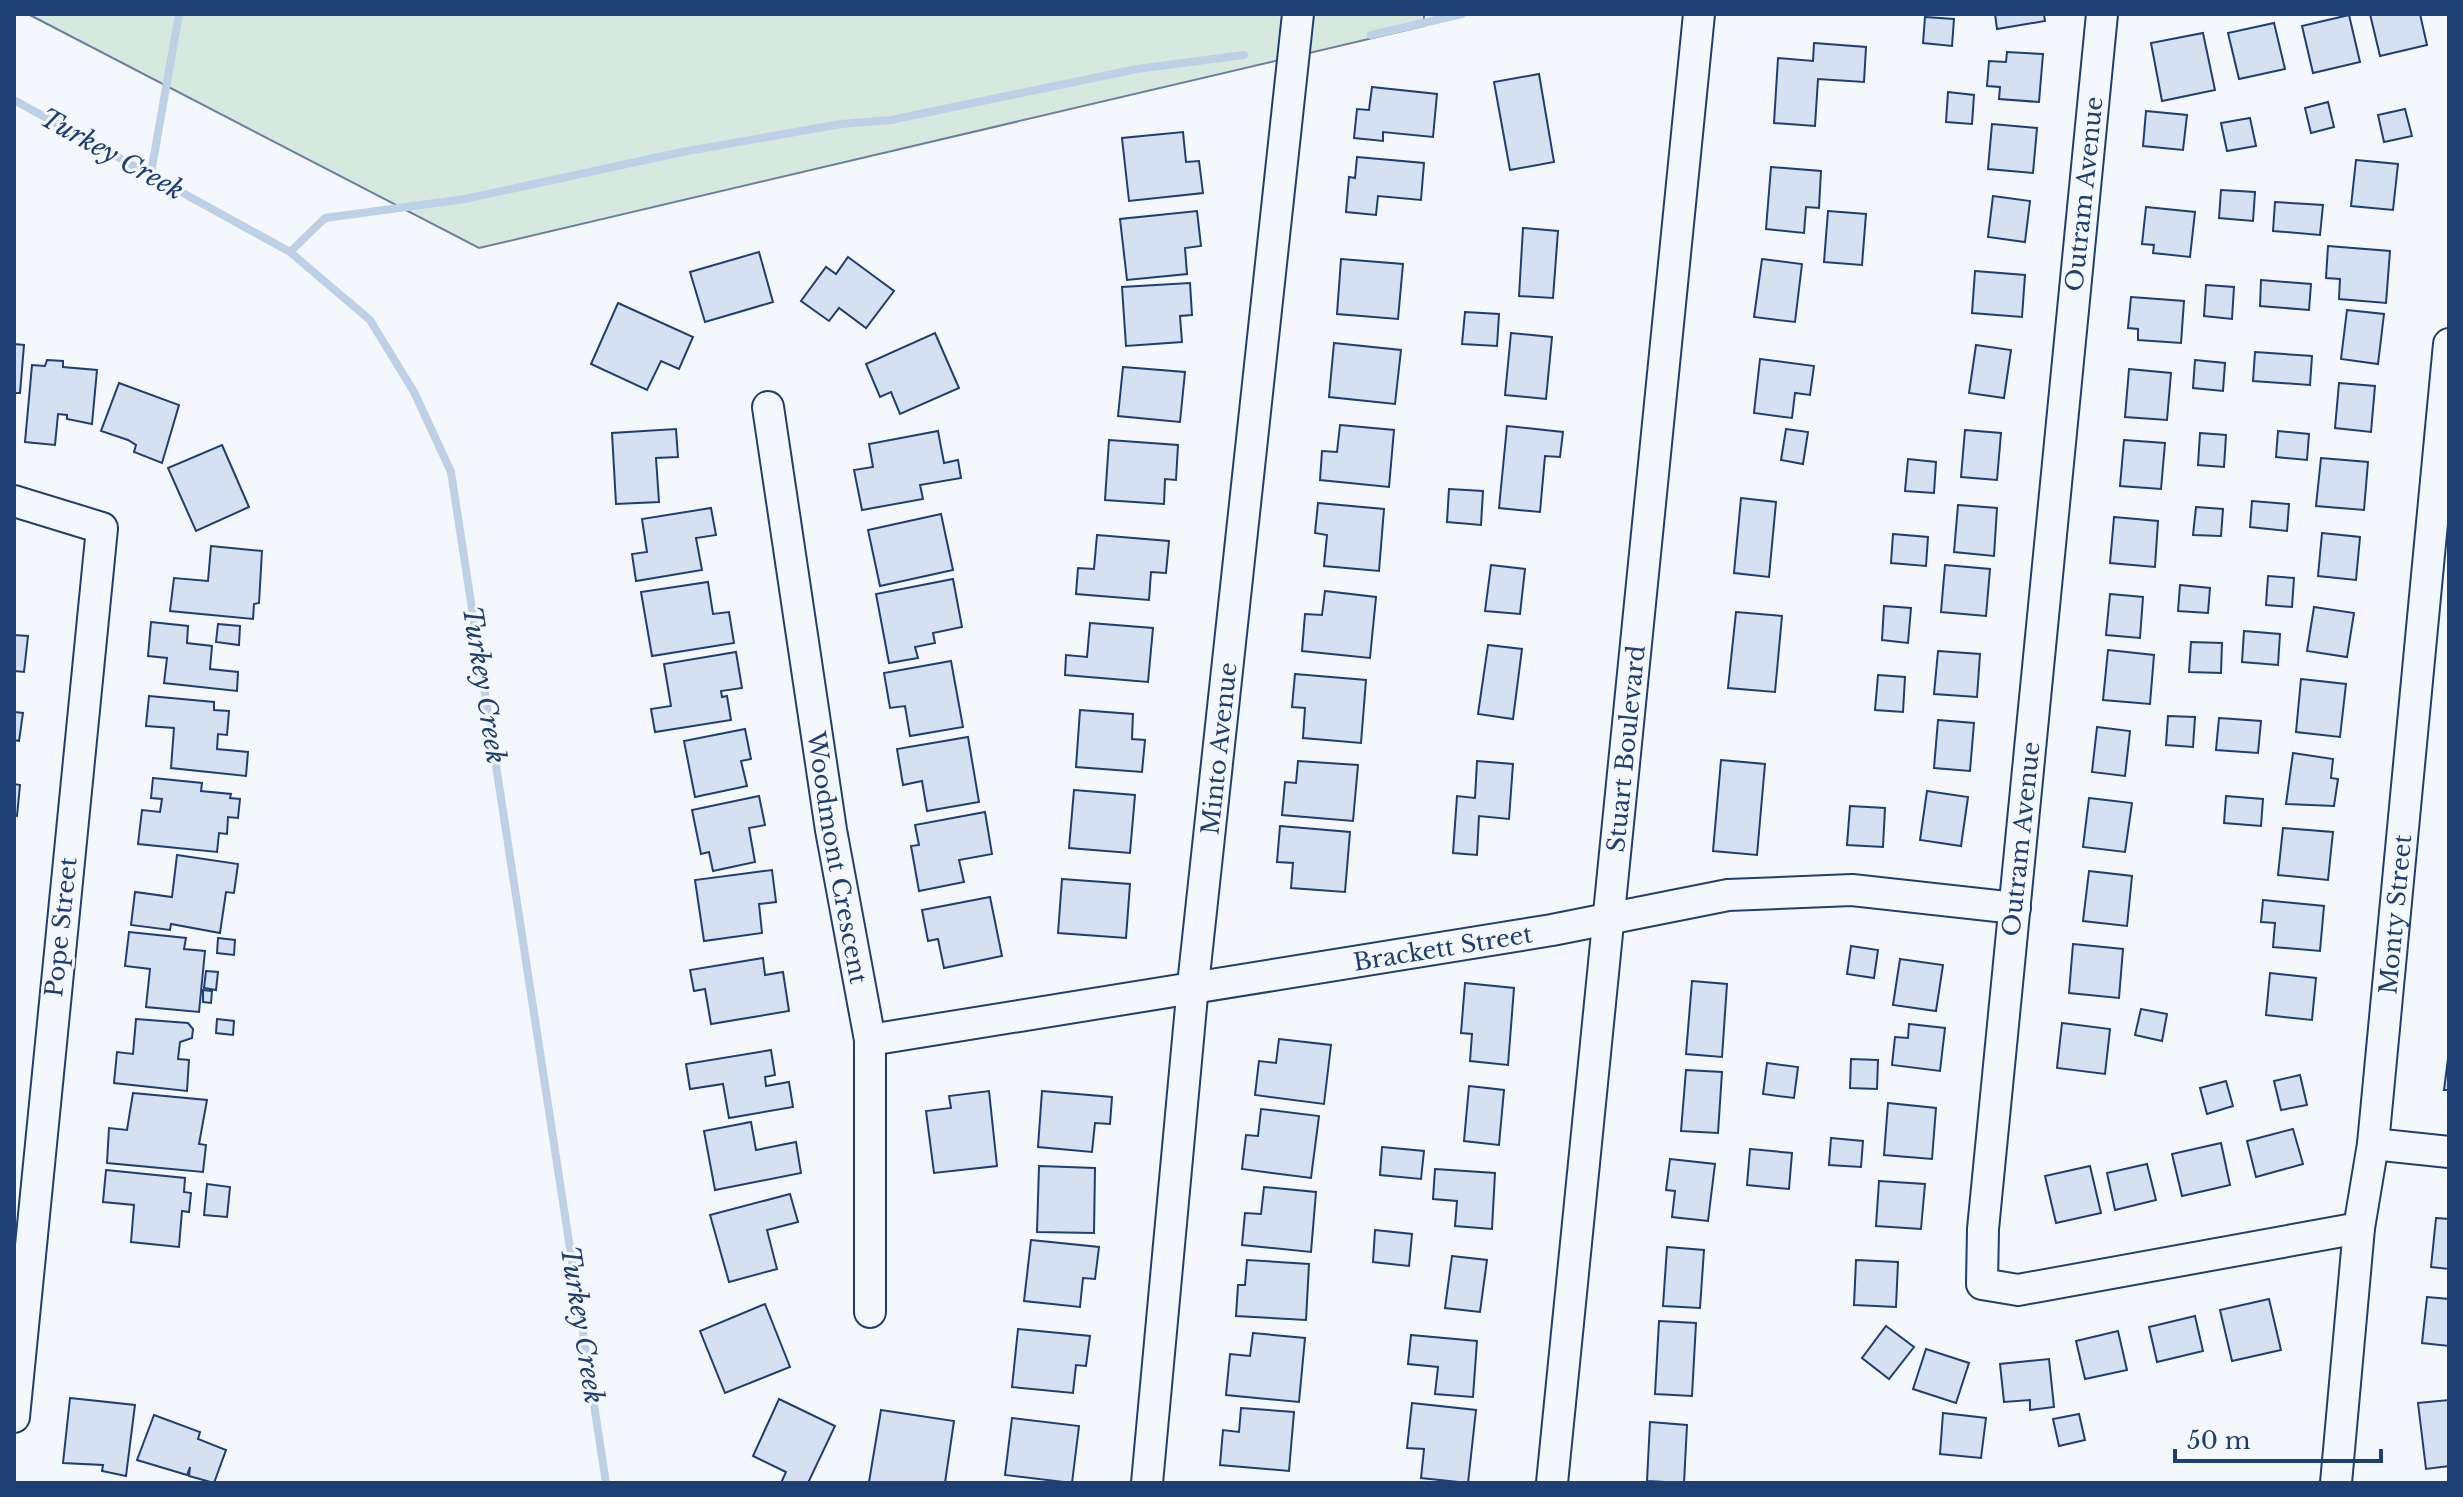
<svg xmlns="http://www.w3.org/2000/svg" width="2463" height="1497" viewBox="0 0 2463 1497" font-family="'Libre Baskerville',serif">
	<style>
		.green { fill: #d7e8df; stroke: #687fa3; stroke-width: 2 }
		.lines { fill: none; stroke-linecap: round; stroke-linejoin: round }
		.stream { stroke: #bed0e5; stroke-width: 8 }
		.building { fill: #d5e0f0; stroke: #1d3f73; stroke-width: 2 }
		.minor-casing { stroke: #1d3f73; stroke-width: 34 }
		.minor { stroke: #f4f7fb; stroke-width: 30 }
		.labels { text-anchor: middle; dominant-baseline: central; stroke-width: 6; stroke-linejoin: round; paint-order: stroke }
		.street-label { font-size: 24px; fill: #1d3f73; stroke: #f4f7fb }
		.water-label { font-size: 26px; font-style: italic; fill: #1d3f73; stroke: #f4f7fb }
	</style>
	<rect width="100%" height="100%" fill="#f4f7fb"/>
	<polygon class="green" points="28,14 1424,14 1424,26 479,248"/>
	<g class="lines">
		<g class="stream">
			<polyline points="1371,35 1462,14"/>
			<polyline points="14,100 290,252 370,320 414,392 451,472 606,1483"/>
			<polyline points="151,173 179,14"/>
			<polyline points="290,252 325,218 465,199 682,152 841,124 891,120 1137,69 1244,55"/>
		</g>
	</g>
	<g class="building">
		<polygon points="1995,14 2044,14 2045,21 1997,29"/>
		<polygon points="2370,14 2420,14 2427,45 2380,56"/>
		<polygon points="2349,15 2360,62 2313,73 2302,26"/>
		<polygon points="1925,17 1954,19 1952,46 1923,43"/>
		<polygon points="2274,23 2285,69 2239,79 2228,33"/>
		<polygon points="2203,33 2215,90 2162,101 2151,43"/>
		<polygon points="1814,43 1866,47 1864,82 1818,79 1815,126 1774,123 1778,58 1813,61"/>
		<polygon points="2007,52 2043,54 2039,102 1999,99 2000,87 1987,86 1989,61 2006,62"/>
		<polygon points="1539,74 1554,162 1510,170 1494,82"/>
		<polygon points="1372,87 1437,94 1433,137 1383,132 1383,141 1354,138 1357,109 1369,110"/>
		<polygon points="1948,92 1974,95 1972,124 1946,122"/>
		<polygon points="2328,102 2334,127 2311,133 2305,108"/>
		<polygon points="2405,109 2412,136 2384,142 2378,115"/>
		<polygon points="2146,111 2187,115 2183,150 2143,146"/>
		<polygon points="2250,118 2256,146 2227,151 2221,123"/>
		<polygon points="1992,124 2037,128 2033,173 1988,169"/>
		<polygon points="1183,132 1186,162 1199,161 1203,193 1129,201 1122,138"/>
		<polygon points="1357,157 1424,163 1421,200 1378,196 1376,215 1346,212 1349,177 1355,178"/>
		<polygon points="2356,160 2398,164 2393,210 2351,206"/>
		<polygon points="1771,167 1821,171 1819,208 1806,207 1804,233 1766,229"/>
		<polygon points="2221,190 2255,192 2253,221 2219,218"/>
		<polygon points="1993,196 2030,201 2025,242 1988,237"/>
		<polygon points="2275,202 2323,205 2320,235 2273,231"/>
		<polygon points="2146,207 2195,212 2190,257 2153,253 2154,245 2142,244"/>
		<polygon points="1197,211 1201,246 1185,248 1187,274 1127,280 1120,219"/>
		<polygon points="1828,211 1866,214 1862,265 1824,262"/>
		<polygon points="1523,228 1558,231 1553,298 1519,296"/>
		<polygon points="2328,246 2390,251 2386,303 2339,299 2340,279 2326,278"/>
		<polygon points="759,252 773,302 705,322 690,272"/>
		<polygon points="848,257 894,291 866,328 839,308 829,321 801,301 826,267 836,274"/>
		<polygon points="1341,259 1403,264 1398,319 1337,314"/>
		<polygon points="1762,259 1802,264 1795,322 1754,317"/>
		<polygon points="1975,271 2025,275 2022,317 1972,313"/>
		<polygon points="2261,280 2311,284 2309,310 2260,306"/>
		<polygon points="1190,283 1192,315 1180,316 1182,342 1126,346 1122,287"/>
		<polygon points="2206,285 2234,287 2232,319 2204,316"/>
		<polygon points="2131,297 2184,301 2181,343 2138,340 2138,329 2128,328"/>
		<polygon points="618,303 693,337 679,369 661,361 647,390 591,364"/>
		<polygon points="2347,310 2384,314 2378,364 2341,359"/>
		<polygon points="1465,312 1499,314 1497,346 1462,344"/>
		<polygon points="935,333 959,388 900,414 891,392 880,397 866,364"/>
		<polygon points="1511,333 1552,337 1546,399 1505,395"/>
		<polygon points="1334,343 1401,350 1395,404 1329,397"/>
		<polygon points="14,344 24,345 20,393 14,393"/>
		<polygon points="1976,345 2011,350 2004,398 1969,393"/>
		<polygon points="2255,352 2312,356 2310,385 2253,381"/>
		<polygon points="1760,359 1814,366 1810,395 1795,393 1792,418 1754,413"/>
		<polygon points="47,360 63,361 63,367 97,370 92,424 67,419 67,415 58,414 55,445 25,442 32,365 45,366"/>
		<polygon points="2195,360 2225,363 2223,391 2193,388"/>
		<polygon points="1123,367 1185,372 1180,422 1118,416"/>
		<polygon points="2129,369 2171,373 2167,420 2125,417"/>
		<polygon points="119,383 179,405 162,463 134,452 136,445 128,440 101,431"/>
		<polygon points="2339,383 2375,386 2371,432 2335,428"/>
		<polygon points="1340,425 1394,430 1389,487 1320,480 1322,451 1337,452"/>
		<polygon points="1507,426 1563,432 1560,457 1545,456 1540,512 1499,508"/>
		<polygon points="676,429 678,457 656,458 659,502 616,504 612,433"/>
		<polygon points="1786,429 1808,432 1803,464 1781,460"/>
		<polygon points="1965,430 2001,433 1997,480 1961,477"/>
		<polygon points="938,431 944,463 958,460 961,478 920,485 923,499 862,510 854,470 873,467 869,444"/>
		<polygon points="2278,431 2309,434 2307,460 2276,457"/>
		<polygon points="2200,433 2226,435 2224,467 2198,465"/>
		<polygon points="1109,440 1178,445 1176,480 1165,479 1164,504 1105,500"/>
		<polygon points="2124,440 2165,443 2161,489 2120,486"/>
		<polygon points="222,445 249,507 196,531 168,468"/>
		<polygon points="2321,458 2368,462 2364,510 2316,506"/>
		<polygon points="1908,459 1936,462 1934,493 1905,491"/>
		<polygon points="1449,489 1483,491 1481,525 1447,522"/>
		<polygon points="1741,498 1776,502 1769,577 1734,573"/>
		<polygon points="2252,501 2289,504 2287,531 2250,527"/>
		<polygon points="1318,503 1384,509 1379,571 1324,566 1327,535 1315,533"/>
		<polygon points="1958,505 1997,508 1994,556 1954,552"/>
		<polygon points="2196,507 2223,509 2221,536 2193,535"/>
		<polygon points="711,508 716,535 696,538 702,570 636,581 632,554 647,552 642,519"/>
		<polygon points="941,514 953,570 880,586 868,530"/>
		<polygon points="2114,517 2158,521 2155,567 2110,563"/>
		<polygon points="2322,533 2360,537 2356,580 2318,576"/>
		<polygon points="1893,534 1928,537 1926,566 1891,563"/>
		<polygon points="1097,535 1169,541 1166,573 1151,572 1149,600 1076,594 1078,568 1094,569"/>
		<polygon points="211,546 262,551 259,603 254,604 253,619 170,611 174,578 208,581"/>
		<polygon points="1491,565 1525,569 1520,614 1485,611"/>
		<polygon points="1945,565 1990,569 1986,616 1941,612"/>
		<polygon points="2268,576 2294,578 2292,607 2266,605"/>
		<polygon points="953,579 962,627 933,633 935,643 915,647 918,658 889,663 876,594"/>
		<polygon points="708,582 713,614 729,612 734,643 652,656 641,592"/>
		<polygon points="2180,585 2210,588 2208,613 2178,611"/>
		<polygon points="1325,591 1376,597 1370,658 1302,651 1305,614 1322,615"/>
		<polygon points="2110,594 2143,597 2140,638 2106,635"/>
		<polygon points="1884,606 1911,608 1908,643 1882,640"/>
		<polygon points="2314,607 2354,613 2347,657 2307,651"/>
		<polygon points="1736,612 1782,616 1775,692 1728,688"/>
		<polygon points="151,622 188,626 187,643 212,646 210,669 238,672 237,691 164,683 167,658 148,656"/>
		<polygon points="1090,623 1153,628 1148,682 1065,675 1066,655 1087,657"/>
		<polygon points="218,624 240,626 239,645 216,642"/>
		<polygon points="2244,631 2280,634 2278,665 2242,662"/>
		<polygon points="14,635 28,636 24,672 15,671 15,674"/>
		<polygon points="2191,642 2222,643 2221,673 2189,672"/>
		<polygon points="1488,645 1522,649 1513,719 1478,714"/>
		<polygon points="2108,650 2154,655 2150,704 2103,700"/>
		<polygon points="1938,651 1980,654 1977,697 1934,694"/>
		<polygon points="736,652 742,688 721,691 722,697 727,696 731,720 655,732 651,709 671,706 664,664"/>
		<polygon points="951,661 963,727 910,736 905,706 890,708 884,673"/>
		<polygon points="1295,674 1366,680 1361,743 1303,738 1305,708 1292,707"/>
		<polygon points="1878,675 1905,677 1903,712 1875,710"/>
		<polygon points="2301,679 2346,684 2340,737 2296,732"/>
		<polygon points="149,696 214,702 214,710 229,711 227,735 218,734 217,749 248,752 246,776 171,768 174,728 146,726"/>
		<polygon points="1080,710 1133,714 1132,739 1145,740 1142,772 1076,767"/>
		<polygon points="14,712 23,713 19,741 14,740"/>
		<polygon points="2168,716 2195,717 2193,747 2166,745"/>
		<polygon points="2219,718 2261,721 2258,753 2216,750"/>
		<polygon points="1938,720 1974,723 1970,771 1934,768"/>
		<polygon points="2097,727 2130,731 2125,776 2092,772"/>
		<polygon points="745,729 751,759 741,761 747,786 695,797 684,741"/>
		<polygon points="968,737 979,802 927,811 922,781 903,785 897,749"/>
		<polygon points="2293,753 2333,759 2331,778 2338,779 2334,806 2286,804"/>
		<polygon points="1721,760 1765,764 1757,855 1713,851"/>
		<polygon points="1298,761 1358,765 1353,821 1282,815 1285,782 1296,783"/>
		<polygon points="1477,761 1513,764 1509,819 1479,816 1477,855 1453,853 1457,796 1475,798"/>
		<polygon points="153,778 202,783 201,791 231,794 230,798 240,799 238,818 228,817 227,834 219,833 217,852 138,844 142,810 160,812 162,799 151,798"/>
		<polygon points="14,784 20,785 17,816 14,815"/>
		<polygon points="1074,790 1135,795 1130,853 1069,848"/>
		<polygon points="1927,791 1968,797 1961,846 1920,840"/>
		<polygon points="759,796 765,825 749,828 755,862 713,871 709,852 701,854 692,810"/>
		<polygon points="2226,796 2263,799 2261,826 2224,823"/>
		<polygon points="2089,798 2132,803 2125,852 2083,847"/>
		<polygon points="1850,806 1885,808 1883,847 1847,845"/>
		<polygon points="985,812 992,854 959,860 964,882 919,891 911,846 919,845 915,825"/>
		<polygon points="1280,826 1350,832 1345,892 1291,888 1293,863 1277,862"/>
		<polygon points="2283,828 2333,832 2328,880 2278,875"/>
		<polygon points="177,855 238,864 234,893 226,892 220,933 171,924 170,930 131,925 135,892 172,897"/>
		<polygon points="772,870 776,902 759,904 762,933 704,941 695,880"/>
		<polygon points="2089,871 2132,876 2127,926 2083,921"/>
		<polygon points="1062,879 1130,884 1126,938 1058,933"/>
		<polygon points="990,897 1002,956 944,968 938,939 928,941 922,910"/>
		<polygon points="2263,900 2324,906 2320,951 2273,947 2275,923 2261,922"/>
		<polygon points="129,932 186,938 184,949 205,951 199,1012 146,1007 150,969 125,966"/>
		<polygon points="218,938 235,940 234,955 217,953"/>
		<polygon points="2073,944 2123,949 2119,998 2069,993"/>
		<polygon points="1851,946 1878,950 1874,978 1847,974"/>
		<polygon points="763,958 765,975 783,972 789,1011 711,1024 705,989 694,991 690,970"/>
		<polygon points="1900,959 1943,965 1936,1011 1893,1005"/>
		<polygon points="206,971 218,972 216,990 204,988"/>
		<polygon points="2270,973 2316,978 2312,1020 2266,1015"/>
		<polygon points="1692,981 1727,984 1722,1057 1686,1054"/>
		<polygon points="1465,983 1514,988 1508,1065 1470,1061 1472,1034 1461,1033"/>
		<polygon points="203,990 212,991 211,1003 203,1002"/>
		<polygon points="2141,1009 2167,1014 2162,1041 2135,1035"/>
		<polygon points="136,1019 188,1023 193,1029 192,1038 180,1042 178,1059 189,1060 187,1091 114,1083 117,1052 133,1054"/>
		<polygon points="217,1019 234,1021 233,1035 216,1033"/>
		<polygon points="2062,1023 2110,1029 2105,1074 2057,1068"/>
		<polygon points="1909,1024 1945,1028 1940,1071 1892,1065 1895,1037 1908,1038"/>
		<polygon points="1279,1039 1331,1045 1324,1104 1255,1095 1259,1061 1276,1063"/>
		<polygon points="771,1050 775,1075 765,1077 766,1086 789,1082 793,1107 729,1118 723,1084 690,1089 686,1064"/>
		<polygon points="2449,1051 2449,1090 2444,1090"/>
		<polygon points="1851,1059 1878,1060 1877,1089 1850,1088"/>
		<polygon points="1767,1063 1798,1067 1794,1098 1763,1094"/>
		<polygon points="1686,1070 1722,1072 1718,1133 1681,1131"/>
		<polygon points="2300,1075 2307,1105 2281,1110 2274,1081"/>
		<polygon points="2226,1081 2233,1106 2207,1114 2200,1088"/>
		<polygon points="1469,1086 1504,1090 1499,1145 1464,1141"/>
		<polygon points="989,1091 997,1166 934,1173 926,1111 951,1108 949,1096"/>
		<polygon points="1042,1091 1112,1097 1110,1124 1095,1123 1092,1152 1038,1147"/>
		<polygon points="133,1093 207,1100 199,1144 206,1145 203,1172 107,1163 109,1128 127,1130"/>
		<polygon points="1888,1103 1936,1108 1932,1159 1884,1155"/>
		<polygon points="1261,1109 1319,1116 1311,1178 1242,1169 1246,1135 1258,1136"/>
		<polygon points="751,1122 756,1150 796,1142 801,1173 715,1190 704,1131"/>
		<polygon points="2293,1129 2303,1164 2256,1177 2247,1141"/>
		<polygon points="1831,1138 1863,1141 1861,1167 1829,1165"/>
		<polygon points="2221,1143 2230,1185 2182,1196 2172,1154"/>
		<polygon points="1382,1147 1424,1151 1421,1179 1380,1175"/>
		<polygon points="1750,1149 1792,1153 1789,1189 1747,1185"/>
		<polygon points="1670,1159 1715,1164 1708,1221 1672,1217 1675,1191 1666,1190"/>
		<polygon points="2147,1164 2156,1200 2115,1210 2107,1173"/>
		<polygon points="1039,1166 1095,1168 1094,1233 1037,1232"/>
		<polygon points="2090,1166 2101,1213 2056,1223 2045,1176"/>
		<polygon points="1435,1169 1495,1173 1492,1229 1455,1226 1457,1201 1433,1199"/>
		<polygon points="106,1170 185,1178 184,1192 191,1193 189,1212 182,1211 179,1247 131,1242 134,1205 103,1202"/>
		<polygon points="1879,1181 1925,1184 1921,1229 1876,1226"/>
		<polygon points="207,1184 230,1187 227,1217 204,1215"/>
		<polygon points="1264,1187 1316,1192 1311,1252 1242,1245 1245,1213 1261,1214"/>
		<polygon points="790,1194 798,1222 767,1230 777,1269 729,1282 710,1215"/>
		<polygon points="2436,1218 2449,1219 2449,1269 2431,1267"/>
		<polygon points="1375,1230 1412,1234 1409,1266 1373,1262"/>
		<polygon points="1031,1240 1099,1247 1095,1279 1083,1278 1080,1307 1024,1301"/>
		<polygon points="1667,1247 1704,1250 1700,1308 1663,1306"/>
		<polygon points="1452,1256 1487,1260 1480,1312 1445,1308"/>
		<polygon points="1247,1260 1309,1264 1306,1320 1236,1316 1238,1285 1245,1285"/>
		<polygon points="1856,1260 1898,1262 1896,1307 1854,1305"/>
		<polygon points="2427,1297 2449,1299 2449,1346 2422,1343"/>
		<polygon points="2269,1299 2281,1350 2232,1361 2220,1310"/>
		<polygon points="765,1304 790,1367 725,1393 700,1331"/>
		<polygon points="2195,1316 2203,1351 2157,1362 2149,1327"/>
		<polygon points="1659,1321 1696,1323 1692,1396 1655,1394"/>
		<polygon points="1886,1326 1914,1347 1889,1379 1862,1358"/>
		<polygon points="1018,1329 1090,1336 1086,1366 1076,1365 1073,1393 1012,1387"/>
		<polygon points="2118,1331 2127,1370 2085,1379 2076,1341"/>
		<polygon points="1253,1333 1305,1338 1299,1402 1226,1395 1230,1354 1250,1356"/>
		<polygon points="1411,1335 1477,1341 1473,1397 1435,1394 1438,1367 1408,1364"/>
		<polygon points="1926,1349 1969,1363 1956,1403 1913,1389"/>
		<polygon points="2049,1359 2054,1407 2030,1410 2030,1400 2004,1402 2000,1364"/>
		<polygon points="70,1398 135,1405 126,1476 102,1471 103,1465 63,1463"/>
		<polygon points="779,1399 835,1426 808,1483 781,1483 786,1472 753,1456"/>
		<polygon points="2449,1400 2449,1466 2426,1469 2418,1403"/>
		<polygon points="1412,1403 1476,1410 1468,1483 1421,1478 1424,1449 1407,1448"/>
		<polygon points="1241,1408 1294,1412 1289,1471 1220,1465 1223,1430 1239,1432"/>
		<polygon points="881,1410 954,1421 945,1483 869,1482"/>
		<polygon points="1943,1413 1986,1418 1981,1458 1940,1454"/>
		<polygon points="2079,1414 2085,1440 2059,1446 2053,1419"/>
		<polygon points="154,1415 200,1432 198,1439 226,1450 214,1483 189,1476 190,1467 187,1475 137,1460"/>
		<polygon points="1012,1418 1079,1426 1072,1483 1005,1475"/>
		<polygon points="1650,1422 1687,1425 1684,1483 1647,1481"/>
	</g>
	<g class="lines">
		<defs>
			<g id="minor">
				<polyline points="2102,14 1983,1229 1982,1284 2018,1290 2359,1228"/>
				<path id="s1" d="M768,407L831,830L870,1040V1312"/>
				<polyline points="14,501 102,528 14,1417"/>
				<path id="s2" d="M870,1040L1552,930L1728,895L1852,890L2015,908"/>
				<polyline points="2373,1144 2449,1152"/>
				<path id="s3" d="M1147,1483L1193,985L1298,14"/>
				<path id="s4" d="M1552,1483L1699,14"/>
				<path id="s5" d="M2336,1483L2359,1228L2373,1144L2449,344"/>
			</g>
		</defs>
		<use href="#minor" class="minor-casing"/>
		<use href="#minor" class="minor"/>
	</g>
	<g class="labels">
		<g class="street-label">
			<text transform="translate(2084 194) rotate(-84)">Outram Avenue</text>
			<text stroke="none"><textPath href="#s3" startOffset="738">Minto Avenue</textPath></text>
			<text stroke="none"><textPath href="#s4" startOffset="738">Stuart Boulevard</textPath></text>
			<text transform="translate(2021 839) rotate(-84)">Outram Avenue</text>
			<text stroke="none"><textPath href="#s1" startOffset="456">Woodmont Crescent</textPath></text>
			<text stroke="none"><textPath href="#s5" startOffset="572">Monty Street</textPath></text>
			<text transform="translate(61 927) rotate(-84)">Pope Street</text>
			<text stroke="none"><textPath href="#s2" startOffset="580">Brackett Street</textPath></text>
		</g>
		<g class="water-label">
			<text transform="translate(112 154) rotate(29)">Turkey Creek</text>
			<text transform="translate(484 685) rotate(81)">Turkey Creek</text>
			<text transform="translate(582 1325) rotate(81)">Turkey Creek</text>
		</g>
	</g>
	<rect width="2463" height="1497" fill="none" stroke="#1d3f73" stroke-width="32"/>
	<path d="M2175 1449v12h206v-12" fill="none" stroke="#1d3f73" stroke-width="4"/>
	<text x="2187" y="1449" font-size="24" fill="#1d3f73" stroke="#f4f7fb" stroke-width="6" paint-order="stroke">50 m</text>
</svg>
